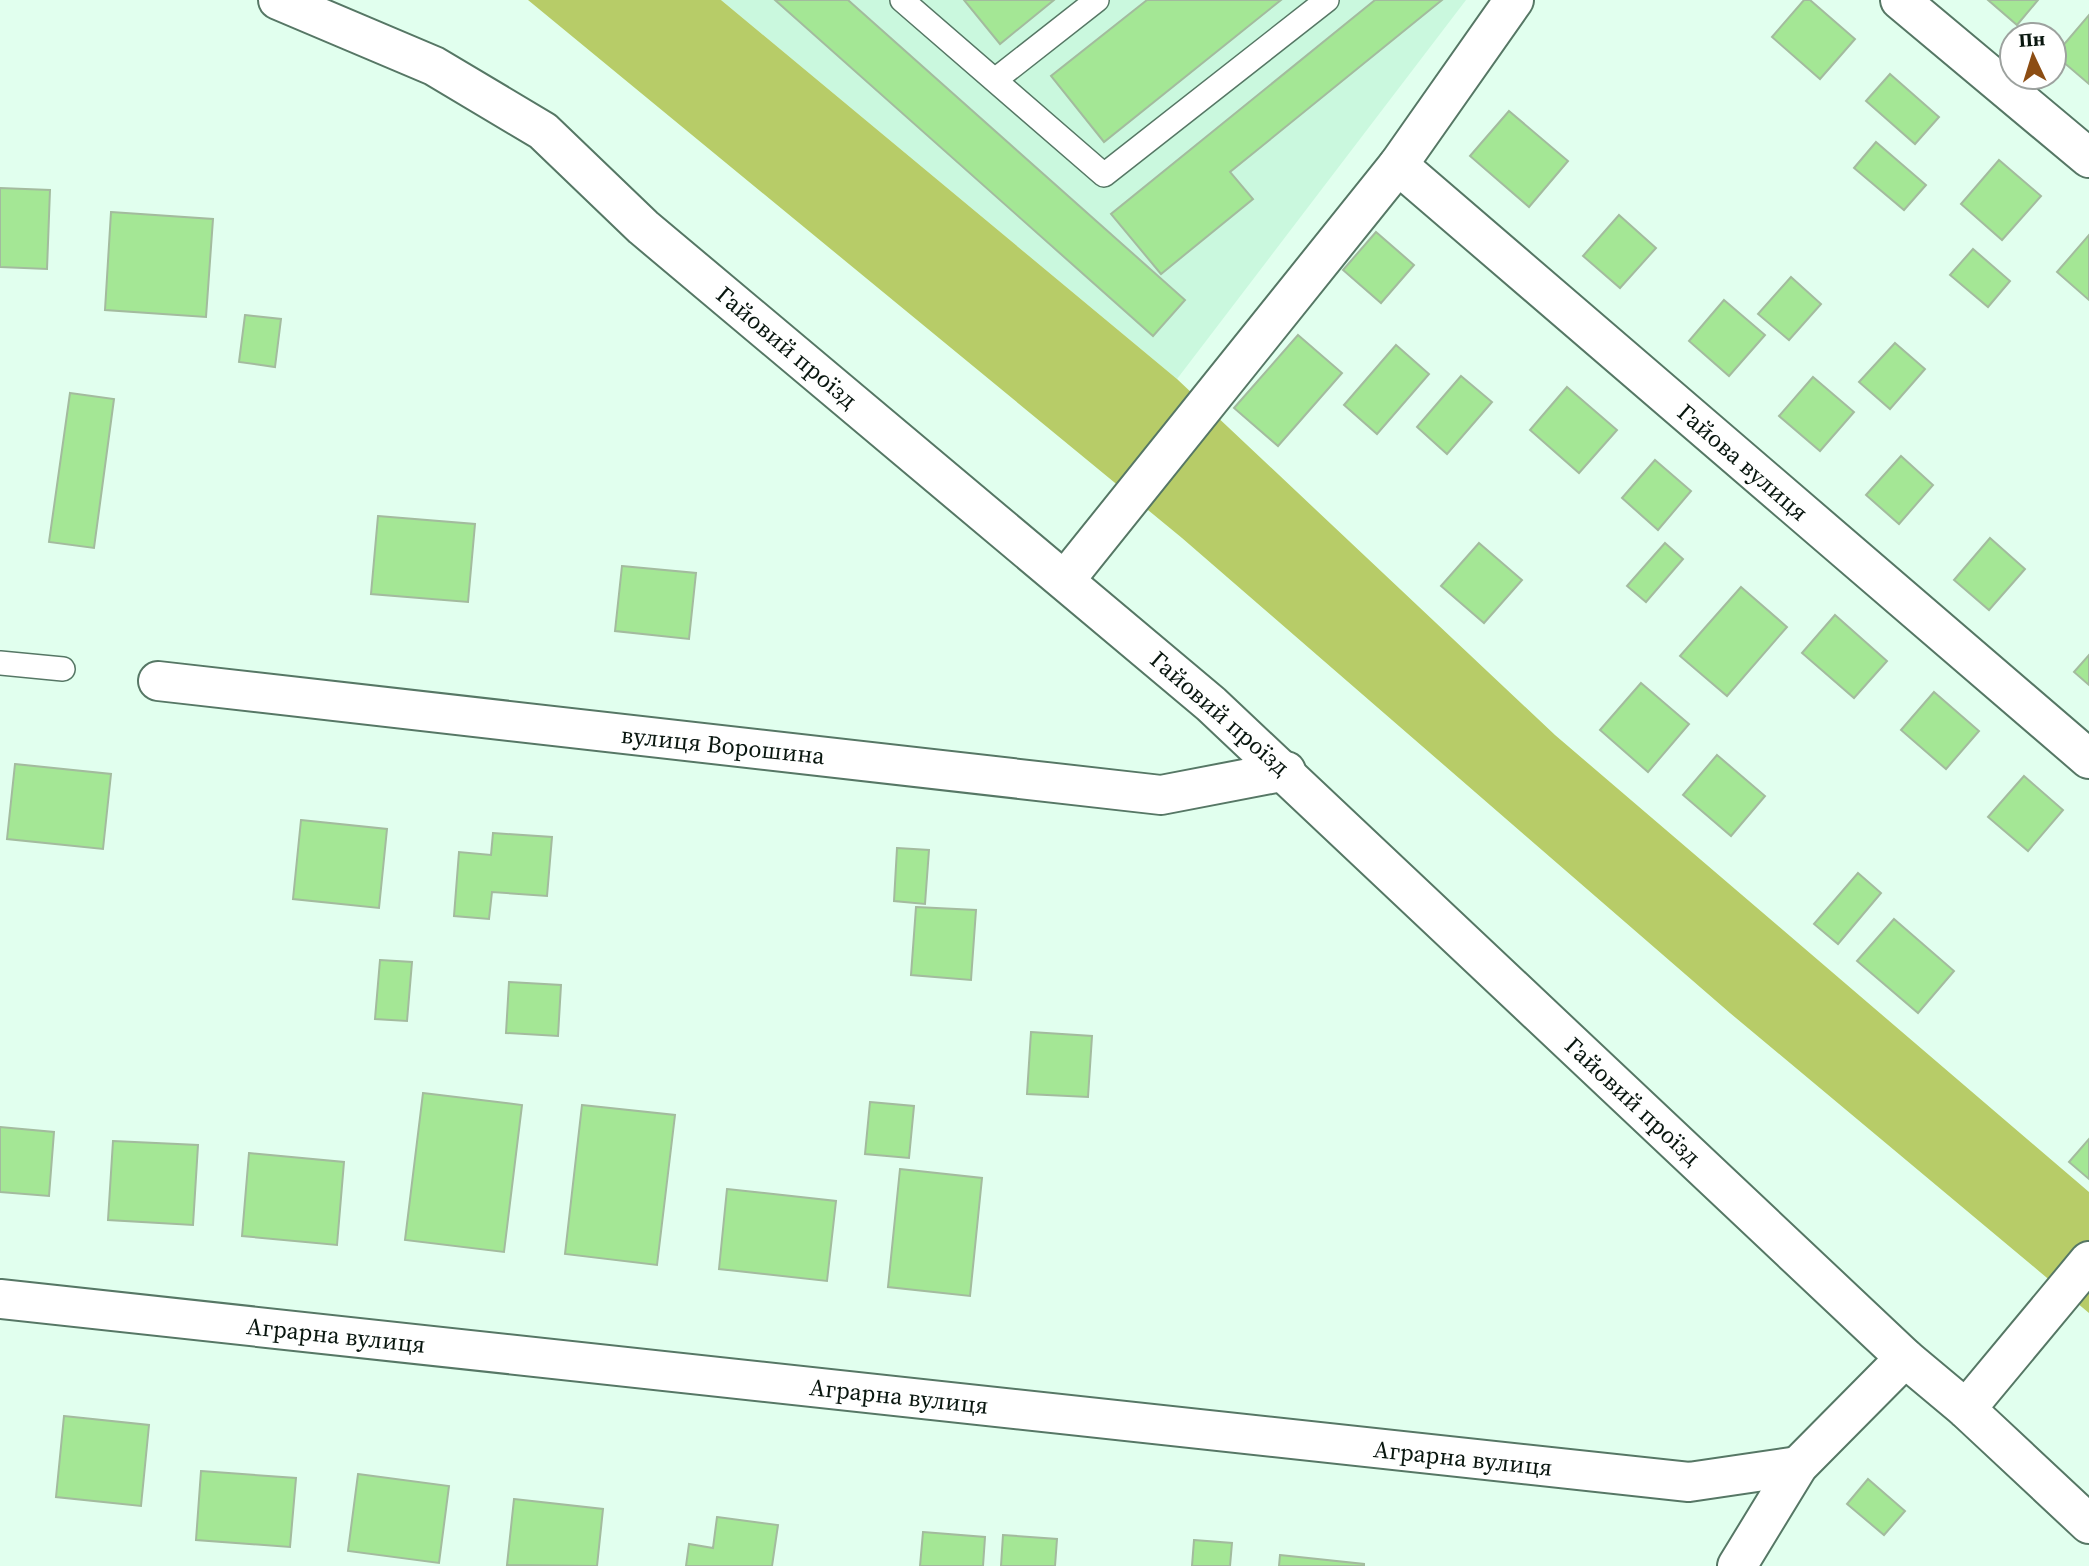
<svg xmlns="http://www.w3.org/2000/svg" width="2089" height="1566" viewBox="0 0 2089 1566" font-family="'Source Serif 4',serif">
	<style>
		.built { fill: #caf8de }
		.forest { fill: #b7cc68 }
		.building { fill: #a4e795; stroke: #a3bb9e; stroke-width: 2 }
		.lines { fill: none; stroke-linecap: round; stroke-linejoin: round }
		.lane-casing { stroke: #567765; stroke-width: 26 }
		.street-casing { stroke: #567765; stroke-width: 42 }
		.lane { stroke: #fff; stroke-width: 23 }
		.street { stroke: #fff; stroke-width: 38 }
		.labels { text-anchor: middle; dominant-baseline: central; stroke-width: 6; stroke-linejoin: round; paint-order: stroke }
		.street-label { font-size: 24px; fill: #09160f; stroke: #fff }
	</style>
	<rect width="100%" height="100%" fill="#e1ffee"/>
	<polygon class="built" points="721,0 1466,0 1177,379"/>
	<polygon class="forest" points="528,0 721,0 1177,379 1555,735 2089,1192 2089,1313 1730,1013 1182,538"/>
	<g class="building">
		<polygon points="775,0 848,0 1185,300 1153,336"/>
		<polygon points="964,0 1054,0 1000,44"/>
		<polygon points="1147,0 1281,0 1104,142 1051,76"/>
		<polygon points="1375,0 1442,0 1230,172 1253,199 1161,274 1111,214"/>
		<polygon points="1804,0 1810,0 1855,39 1820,79 1772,37"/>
		<polygon points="1988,0 2038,0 2017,25"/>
		<polygon points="2089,15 2089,84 2055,55"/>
		<polygon points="1890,74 1939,117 1915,144 1866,101"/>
		<polygon points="1509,111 1568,161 1529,207 1470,156"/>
		<polygon points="1876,142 1926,185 1904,210 1854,168"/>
		<polygon points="1999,160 2041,196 2002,240 1961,204"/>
		<polygon points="0,188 50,190 47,269 0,267"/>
		<polygon points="111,212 213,219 206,317 105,310"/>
		<polygon points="1619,215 1656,248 1620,288 1583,256"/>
		<polygon points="1376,232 1414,265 1381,303 1343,270"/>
		<polygon points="2089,235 2089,300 2057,272"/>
		<polygon points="1973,249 2010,281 1988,307 1950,275"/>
		<polygon points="1791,277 1821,304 1789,340 1758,314"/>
		<polygon points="1724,300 1765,335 1729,376 1689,341"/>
		<polygon points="245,315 281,319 275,367 239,362"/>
		<polygon points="1298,335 1342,373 1278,446 1234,408"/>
		<polygon points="1895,343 1925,369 1890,409 1859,382"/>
		<polygon points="1396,345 1429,374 1377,434 1344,405"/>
		<polygon points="1461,376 1492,402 1447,454 1417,427"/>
		<polygon points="1813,377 1854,412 1820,451 1779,416"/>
		<polygon points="1567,387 1617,430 1579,473 1530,430"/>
		<polygon points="70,393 114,399 94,548 49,542"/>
		<polygon points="1901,456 1933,485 1899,524 1866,495"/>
		<polygon points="1655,460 1691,491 1658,530 1622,498"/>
		<polygon points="378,516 475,524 468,602 371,594"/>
		<polygon points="1990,538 2025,569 1989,610 1954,580"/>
		<polygon points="1479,543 1522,580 1484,623 1441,586"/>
		<polygon points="1665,543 1683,559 1646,602 1627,586"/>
		<polygon points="622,566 696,573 689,639 615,631"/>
		<polygon points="1741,587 1787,627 1727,696 1680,656"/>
		<polygon points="1835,615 1887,661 1854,698 1802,653"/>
		<polygon points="2089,655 2089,685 2074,672"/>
		<polygon points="1641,683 1689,724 1648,772 1600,730"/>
		<polygon points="1934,692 1979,731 1946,769 1901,730"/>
		<polygon points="1717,755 1765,796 1731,836 1683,795"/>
		<polygon points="15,764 111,774 103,849 7,839"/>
		<polygon points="2024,776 2063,810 2028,851 1988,817"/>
		<polygon points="301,820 387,829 379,908 293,899"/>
		<polygon points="493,833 552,837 547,896 492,892 489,919 454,916 459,852 491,855"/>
		<polygon points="897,848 929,850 925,904 894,901"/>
		<polygon points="1858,873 1881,893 1838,944 1814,924"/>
		<polygon points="916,907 976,910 971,980 911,975"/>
		<polygon points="1894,919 1954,971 1918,1013 1857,961"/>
		<polygon points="380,960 412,962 407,1021 375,1019"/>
		<polygon points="509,982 561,985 558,1036 506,1033"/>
		<polygon points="1031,1032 1092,1036 1088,1097 1027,1094"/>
		<polygon points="423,1093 522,1105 504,1252 405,1240"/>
		<polygon points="870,1102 914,1106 909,1158 865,1154"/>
		<polygon points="582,1105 675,1115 657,1265 565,1254"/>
		<polygon points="0,1127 54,1132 49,1196 0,1192"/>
		<polygon points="2089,1139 2089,1179 2069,1162"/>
		<polygon points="113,1141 198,1145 193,1225 108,1220"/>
		<polygon points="249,1153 344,1162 337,1245 242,1236"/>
		<polygon points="900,1169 982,1178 970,1296 888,1287"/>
		<polygon points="727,1189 836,1201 827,1281 719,1269"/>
		<polygon points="64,1416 149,1425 141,1506 56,1497"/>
		<polygon points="201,1471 296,1478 290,1547 196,1540"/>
		<polygon points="358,1474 449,1486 439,1563 348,1551"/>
		<polygon points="1868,1479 1905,1511 1884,1535 1847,1504"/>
		<polygon points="514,1499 603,1509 597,1566 507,1565"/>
		<polygon points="717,1517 778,1525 772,1566 686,1566 689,1544 713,1548"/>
		<polygon points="923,1532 985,1537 983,1566 920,1566"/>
		<polygon points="1003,1535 1057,1539 1055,1566 1001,1566"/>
		<polygon points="1194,1540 1232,1543 1230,1566 1192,1566"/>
		<polygon points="1280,1555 1364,1564 1364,1566 1279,1566"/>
	</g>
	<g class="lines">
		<defs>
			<g id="lane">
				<polyline points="902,0 1104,175 1327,0"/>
				<polyline points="995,80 1097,0"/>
				<polyline points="0,663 63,669"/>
			</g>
			<g id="street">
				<polyline points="278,0 434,66 543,131 643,227 1211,704 1905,1358 1966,1409 2089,1524"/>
				<polyline points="1900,0 2089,158"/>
				<polyline points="1398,165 2089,759"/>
				<polyline points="1065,580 1398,165 1514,0"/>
				<polyline points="158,681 1161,795 1286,771"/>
				<polyline points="0,1299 1689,1482 1798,1466"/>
				<polyline points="1966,1409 2089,1261"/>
				<polyline points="1737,1566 1798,1466 1905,1358"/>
			</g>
		</defs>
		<use href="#lane" class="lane-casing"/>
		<use href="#street" class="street-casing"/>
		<use href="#lane" class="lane"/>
		<use href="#street" class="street"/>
	</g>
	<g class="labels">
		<g class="street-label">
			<text transform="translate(787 347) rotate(40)">Гайовий проїзд</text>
			<text transform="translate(1743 462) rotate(41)">Гайова вулиця</text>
			<text transform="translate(1220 713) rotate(41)">Гайовий проїзд</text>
			<text transform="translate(723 745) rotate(6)">вулиця Ворошина</text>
			<text transform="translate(1633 1101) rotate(43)">Гайовий проїзд</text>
			<text transform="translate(336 1335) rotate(6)">Аграрна вулиця</text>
			<text transform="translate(899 1396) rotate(6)">Аграрна вулиця</text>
			<text transform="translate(1463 1458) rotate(6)">Аграрна вулиця</text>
		</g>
	</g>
	<g transform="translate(2033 56) rotate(356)"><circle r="33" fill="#ffffff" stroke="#9da29f" stroke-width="2"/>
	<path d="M0-5L12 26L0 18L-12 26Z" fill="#8c4d13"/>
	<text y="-10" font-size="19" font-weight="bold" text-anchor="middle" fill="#09160f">Пн</text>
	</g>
</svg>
